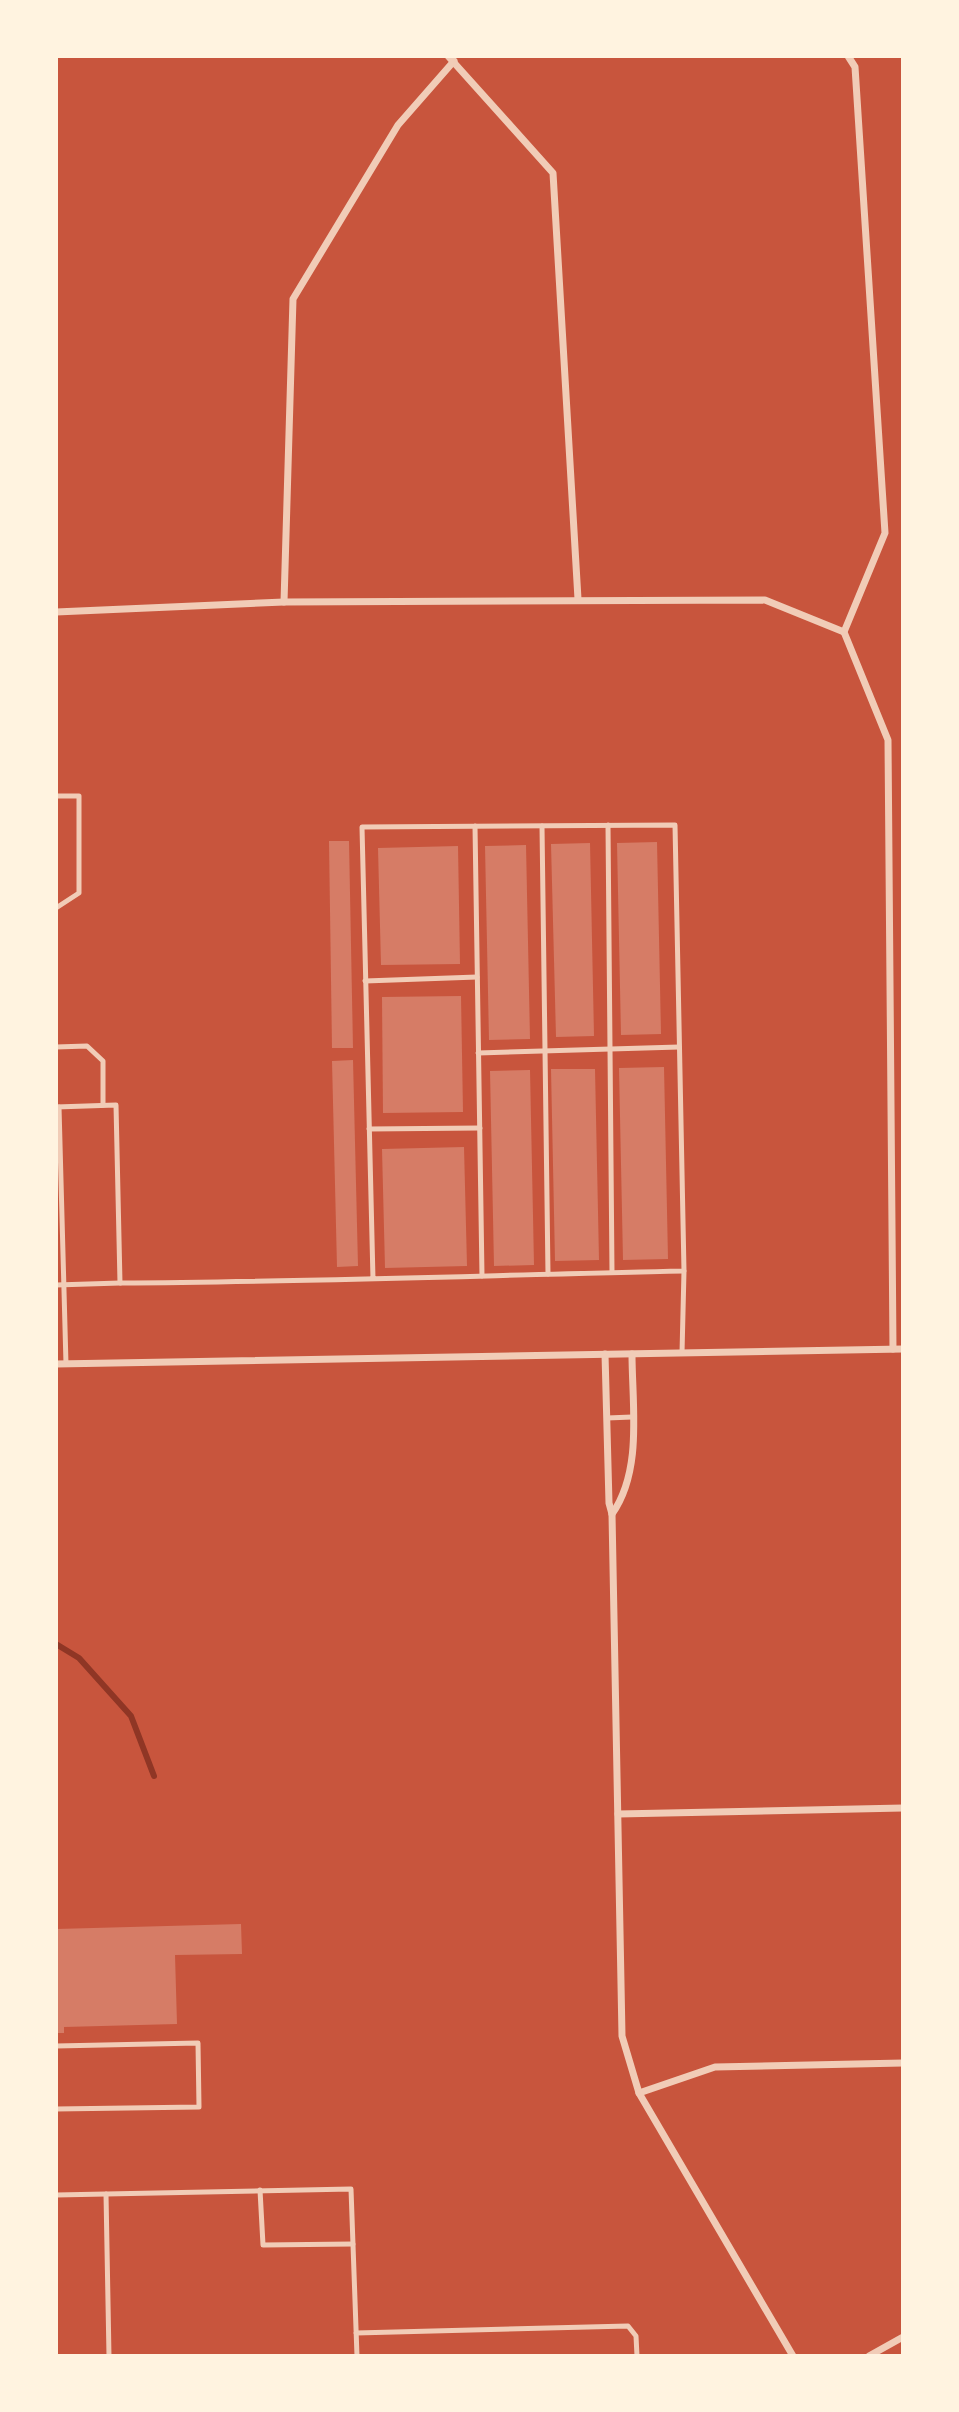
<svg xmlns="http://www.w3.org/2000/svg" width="959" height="2412" viewBox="0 0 959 2412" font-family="Commissioner,sans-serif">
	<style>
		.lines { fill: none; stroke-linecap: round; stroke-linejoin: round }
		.stream { stroke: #8f3625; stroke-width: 6 }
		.building { fill: #d67c66 }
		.service { stroke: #f1ccb7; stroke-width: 5 }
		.minor { stroke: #f1ccb7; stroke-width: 7 }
	</style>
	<rect width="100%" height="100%" fill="#c8553d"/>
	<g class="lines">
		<polyline class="stream" points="56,1644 79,1658 131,1716 154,1776"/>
	</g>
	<g class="building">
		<polygon points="329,841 349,841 353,1048 332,1048"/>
		<polygon points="657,842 661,1034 621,1035 617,843"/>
		<polygon points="590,843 594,1036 556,1037 551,844"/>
		<polygon points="526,845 530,1039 489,1040 485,846"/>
		<polygon points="458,846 460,964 381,965 378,848"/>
		<polygon points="461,996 463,1112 383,1113 382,997"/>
		<polygon points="353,1060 358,1266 337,1267 332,1061"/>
		<polygon points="664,1067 668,1259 623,1260 619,1068"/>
		<polygon points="551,1069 595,1069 599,1260 555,1261"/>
		<polygon points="530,1070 534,1265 494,1266 490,1071"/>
		<polygon points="464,1147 467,1266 385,1268 382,1149"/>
		<polygon points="241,1924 242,1954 175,1955 177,2024 64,2027 64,2033 56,2033 56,1929"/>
	</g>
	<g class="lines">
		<g class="service">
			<polyline points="56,796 79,796 79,893 56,908"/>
			<polyline points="608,825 612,1272"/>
			<polyline points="475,826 482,1276"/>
			<polyline points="542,826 548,1274"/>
			<polyline points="365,981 477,977"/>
			<polyline points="56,1047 87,1046 103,1061 103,1105"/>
			<polyline points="478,1053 679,1047"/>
			<path d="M56,1107L116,1105L120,1283C308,1282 496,1275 684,1271L675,825L362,827L373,1279"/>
			<polyline points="59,1107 66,1364"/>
			<polyline points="369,1129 480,1128"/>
			<polyline points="56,1285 120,1283"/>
			<polyline points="682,1353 684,1271"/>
			<polyline points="607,1418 632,1417"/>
			<polyline points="56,2046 198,2043 199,2107 56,2109"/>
			<polyline points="260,2190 263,2245 353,2244"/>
			<polyline points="106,2194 109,2356"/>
			<polyline points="56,2195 351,2189 357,2356"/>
			<polyline points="356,2333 628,2326 636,2336 637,2356"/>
		</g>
		<g class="minor">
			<polyline points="448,56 553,173 578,599"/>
			<polyline points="848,56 855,67 885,533 844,632 888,740 893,1349"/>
			<polyline points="284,602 293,299 398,125 454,61"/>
			<polyline points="56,612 284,602 765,600 844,632"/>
			<polyline points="605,1354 609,1503 612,1514 622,2036 639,2093 793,2356"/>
			<polyline points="56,1364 903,1349"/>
			<path d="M612,1514C643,1470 632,1405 632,1354"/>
			<polyline points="618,1814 903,1808"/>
			<polyline points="639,2093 715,2067 903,2063"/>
			<polyline points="869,2356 903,2337"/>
		</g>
	</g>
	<rect width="959" height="2412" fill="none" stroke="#fff3e0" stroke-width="116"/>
</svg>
